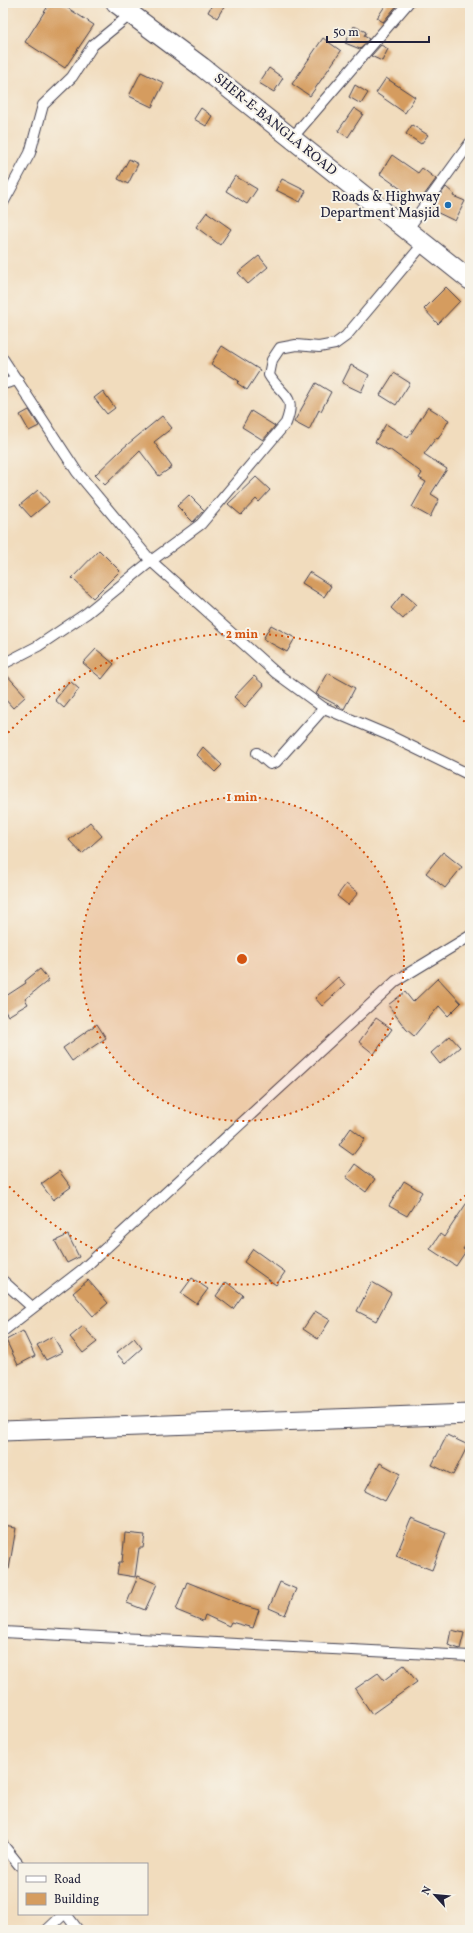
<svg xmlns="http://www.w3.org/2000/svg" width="473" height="1933" viewBox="0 0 473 1933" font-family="Vollkorn,serif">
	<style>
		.building { fill: #d59c5e }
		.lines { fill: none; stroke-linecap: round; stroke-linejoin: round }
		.street-casing { stroke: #413e4e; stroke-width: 12 }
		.highway-casing { stroke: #413e4e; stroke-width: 21 }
		.street { stroke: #fff; stroke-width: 10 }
		.highway { stroke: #fff; stroke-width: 19 }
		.ring { fill: none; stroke: #d45411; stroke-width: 2; stroke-dasharray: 2 4 }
		.poi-dot { fill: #1f6fb2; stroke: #f7f3e8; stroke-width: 1.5 }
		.labels { text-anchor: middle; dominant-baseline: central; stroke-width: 4; stroke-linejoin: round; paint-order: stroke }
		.street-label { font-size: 14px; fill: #22223b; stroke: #f7f3e8 }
		.poi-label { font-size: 14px; fill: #22223b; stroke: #f7f3e8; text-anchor: end }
		.centre { fill: #d45411; stroke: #f7f3e8; stroke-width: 2 }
		.ring-label { font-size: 12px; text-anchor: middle; font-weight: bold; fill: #d45411; stroke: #f7f3e8; stroke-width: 4; stroke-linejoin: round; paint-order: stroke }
	</style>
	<rect width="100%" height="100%" fill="#f7f3e8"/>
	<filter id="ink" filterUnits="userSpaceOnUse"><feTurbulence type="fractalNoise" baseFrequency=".025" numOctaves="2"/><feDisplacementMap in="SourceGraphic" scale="8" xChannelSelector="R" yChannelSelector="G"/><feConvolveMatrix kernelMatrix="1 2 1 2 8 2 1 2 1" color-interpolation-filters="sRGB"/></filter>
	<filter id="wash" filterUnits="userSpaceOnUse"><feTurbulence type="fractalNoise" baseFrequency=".012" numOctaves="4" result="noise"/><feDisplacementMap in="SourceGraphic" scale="16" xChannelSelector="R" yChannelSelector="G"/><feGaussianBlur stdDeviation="0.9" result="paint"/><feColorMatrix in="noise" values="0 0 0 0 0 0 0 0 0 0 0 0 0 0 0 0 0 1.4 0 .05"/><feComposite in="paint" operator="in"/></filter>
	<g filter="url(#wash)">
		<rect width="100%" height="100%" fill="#f1dcbd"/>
		<g id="blocks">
			<g class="building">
				<polygon points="50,3 60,3 94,25 65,68 25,42"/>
				<polygon points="213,3 226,3 217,18 208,12"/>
				<polygon points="387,3 399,3 383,22 377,18"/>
				<polygon points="354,26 366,32 364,36 369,39 360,49 345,43"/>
				<polygon points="323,38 341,51 310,96 292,84"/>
				<polygon points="381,45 388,49 382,61 371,56"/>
				<polygon points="269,68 283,78 274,92 259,83"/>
				<polygon points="141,72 164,83 152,107 129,96"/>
				<polygon points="386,78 415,97 405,113 376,93"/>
				<polygon points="355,85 368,93 361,104 349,97"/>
				<polygon points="201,108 212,116 206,126 194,119"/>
				<polygon points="354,108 363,114 348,137 338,131"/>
				<polygon points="412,125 428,135 421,144 406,134"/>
				<polygon points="392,155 418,173 422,168 436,179 419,202 380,174"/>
				<polygon points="129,159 138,164 128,184 118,179"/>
				<polygon points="235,176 257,189 247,204 226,191"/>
				<polygon points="282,179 306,191 300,202 276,190"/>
				<polygon points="446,187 454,194 453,196 465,201 455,221 430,209"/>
				<polygon points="207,212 231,229 220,245 196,227"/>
				<polygon points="259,256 268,267 248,284 238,273"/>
				<polygon points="446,287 460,301 438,324 424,309"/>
				<polygon points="222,346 260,370 247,390 237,383 239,381 211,364"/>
				<polygon points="351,365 369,375 361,392 342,383"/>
				<polygon points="394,373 410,383 396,405 380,395"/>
				<polygon points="316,383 331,392 321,411 319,410 309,430 294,422"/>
				<polygon points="103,391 115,408 107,414 94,398"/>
				<polygon points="428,407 449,420 438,439 436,438 424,454 447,469 431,494 439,499 430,517 412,507 426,482 419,478 422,473 389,449 388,450 375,442 386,424 408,438"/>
				<polygon points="29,410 39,426 29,431 20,415"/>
				<polygon points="251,411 275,426 263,440 242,427"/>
				<polygon points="162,416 172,428 154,442 172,467 159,476 140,451 105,485 95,475 122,449"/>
				<polygon points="256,477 270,490 259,502 256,499 241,515 228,504"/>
				<polygon points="38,490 49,502 31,517 20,505"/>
				<polygon points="189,495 204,510 193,522 177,506"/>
				<polygon points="99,550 120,571 93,598 72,578"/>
				<polygon points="309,572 331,586 324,597 302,583"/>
				<polygon points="403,593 416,604 403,619 391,608"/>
				<polygon points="271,625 295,638 287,652 263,639"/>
				<polygon points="96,649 114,664 102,679 83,663"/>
				<polygon points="3,671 26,696 13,708 3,697"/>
				<polygon points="328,673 355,688 344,709 316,694"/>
				<polygon points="254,676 264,685 245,707 234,697"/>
				<polygon points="70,681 79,689 64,708 55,700"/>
				<polygon points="203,747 222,765 215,772 197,755"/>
				<polygon points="90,822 102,836 82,854 69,840"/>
				<polygon points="443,852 462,867 445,888 426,873"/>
				<polygon points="346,884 358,893 348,905 337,896"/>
				<polygon points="40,969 49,980 25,999 28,1004 8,1016 3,1008 3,998 26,983 25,981"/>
				<polygon points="338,977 345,985 322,1006 315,998"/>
				<polygon points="438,978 461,1003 448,1016 439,1006 414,1036 406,1029 388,1005 405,992 413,1002"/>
				<polygon points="376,1018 392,1029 374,1054 359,1042"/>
				<polygon points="97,1024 106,1038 72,1061 63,1048"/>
				<polygon points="450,1036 460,1047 440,1064 431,1053"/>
				<polygon points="351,1128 365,1139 353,1155 339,1145"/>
				<polygon points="355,1164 375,1179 366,1192 346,1177"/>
				<polygon points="59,1171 71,1187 53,1200 41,1184"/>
				<polygon points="404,1181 422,1192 407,1216 389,1206"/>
				<polygon points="470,1198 470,1240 463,1249 466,1251 456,1266 430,1249 440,1234 444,1237"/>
				<polygon points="68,1235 79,1257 67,1263 55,1241"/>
				<polygon points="253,1249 285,1272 276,1285 244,1262"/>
				<polygon points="192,1278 208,1289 197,1304 181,1293"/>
				<polygon points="88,1280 108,1303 93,1316 73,1293"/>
				<polygon points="226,1282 243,1295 233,1309 216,1296"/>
				<polygon points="372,1282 391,1293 376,1321 357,1311"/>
				<polygon points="315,1311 330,1320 318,1339 303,1329"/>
				<polygon points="83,1326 97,1342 83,1353 70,1337"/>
				<polygon points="23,1331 35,1356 18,1365 6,1340"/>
				<polygon points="53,1336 62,1352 46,1360 37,1345"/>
				<polygon points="134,1338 142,1348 125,1363 116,1353"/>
				<polygon points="447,1435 468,1445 453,1475 432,1465"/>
				<polygon points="380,1463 400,1474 385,1501 365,1491"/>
				<polygon points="411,1519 446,1533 432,1570 396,1556"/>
				<polygon points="3,1526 16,1528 9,1569 3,1569"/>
				<polygon points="125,1533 145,1535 143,1548 139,1548 135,1577 117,1574 119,1562 122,1562"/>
				<polygon points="138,1576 157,1584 145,1610 127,1603"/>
				<polygon points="187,1582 239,1603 238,1604 259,1610 253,1628 231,1622 229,1626 205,1615 203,1621 176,1610"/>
				<polygon points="280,1582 296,1589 285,1615 269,1608"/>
				<polygon points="451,1630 464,1633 460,1649 448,1645"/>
				<polygon points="404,1665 417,1682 372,1714 355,1689 378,1673 384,1680"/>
			</g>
		</g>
	</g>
	<g filter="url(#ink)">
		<use href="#blocks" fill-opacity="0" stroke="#413e4e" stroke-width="1"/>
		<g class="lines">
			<defs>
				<g id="street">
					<polyline points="292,138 408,3"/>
					<polyline points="3,203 30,153 43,105 72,77 93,45 131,14 137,3"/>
					<polyline points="407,230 470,143"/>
					<polyline points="3,359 77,472 151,561 276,673 324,708 388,735 470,775"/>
					<polyline points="3,384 18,380"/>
					<path d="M3,664L38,646L87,613L151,561L201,524L286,423C297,394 282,397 269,375L272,360L280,348L296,345L319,347L335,344L346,336L424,243"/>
					<polyline points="257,753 270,764 276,762 324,708"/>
					<polyline points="3,1281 32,1307"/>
					<polyline points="3,1331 83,1269 396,981 470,936"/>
					<polyline points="3,1632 470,1656"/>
					<polyline points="3,1845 19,1865"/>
					<polyline points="66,1914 78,1930"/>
					<polyline points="47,1930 64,1914"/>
				</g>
				<g id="highway">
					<polyline points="116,3 202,67 470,280"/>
					<polyline points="3,1431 470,1414"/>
				</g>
			</defs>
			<use href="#street" class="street-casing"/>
			<use href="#highway" class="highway-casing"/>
			<use href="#street" class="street"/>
			<use href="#highway" class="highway"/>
		</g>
	</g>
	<circle cx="242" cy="959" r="162" fill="#d45411" fill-opacity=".12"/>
	<g class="ring">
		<circle cx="242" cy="959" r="162"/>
		<path d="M470 1191A325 325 0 0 1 4 1181M4 737A325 325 0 0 1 470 727"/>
	</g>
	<circle class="poi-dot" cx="448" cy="205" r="4"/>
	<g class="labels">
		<g class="street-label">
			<text transform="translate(275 125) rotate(39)">SHER-E-BANGLA ROAD</text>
		</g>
		<g class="poi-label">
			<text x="440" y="197">Roads &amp; Highway<tspan x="440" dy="16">Department Masjid</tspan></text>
		</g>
	</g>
	<circle cx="242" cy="959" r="6" class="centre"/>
	<g class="ring-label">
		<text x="242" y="638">2 min</text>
		<text x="242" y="801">1 min</text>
	</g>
	<rect width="473" height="1933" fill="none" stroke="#f7f3e8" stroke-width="16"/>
	<rect x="18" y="1863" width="130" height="52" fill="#f7f3e8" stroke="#a29fa3"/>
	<rect x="26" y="1876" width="20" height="6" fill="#ffffff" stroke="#a29fa3"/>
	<text x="54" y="1883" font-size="12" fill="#22223b">Road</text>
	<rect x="26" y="1893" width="20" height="12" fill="#d59c5e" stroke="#a29fa3"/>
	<text x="54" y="1903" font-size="12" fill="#22223b">Building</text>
	<g transform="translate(435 1895) rotate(297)" stroke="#f7f3e8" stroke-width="3" paint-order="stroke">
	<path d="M0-3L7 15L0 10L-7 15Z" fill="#22223b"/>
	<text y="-6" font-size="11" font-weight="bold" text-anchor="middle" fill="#22223b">N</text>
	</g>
	<path d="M327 36v6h102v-6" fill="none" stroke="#22223b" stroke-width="2"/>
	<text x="333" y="36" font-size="12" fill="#22223b" stroke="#f7f3e8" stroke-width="3" paint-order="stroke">50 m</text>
</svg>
